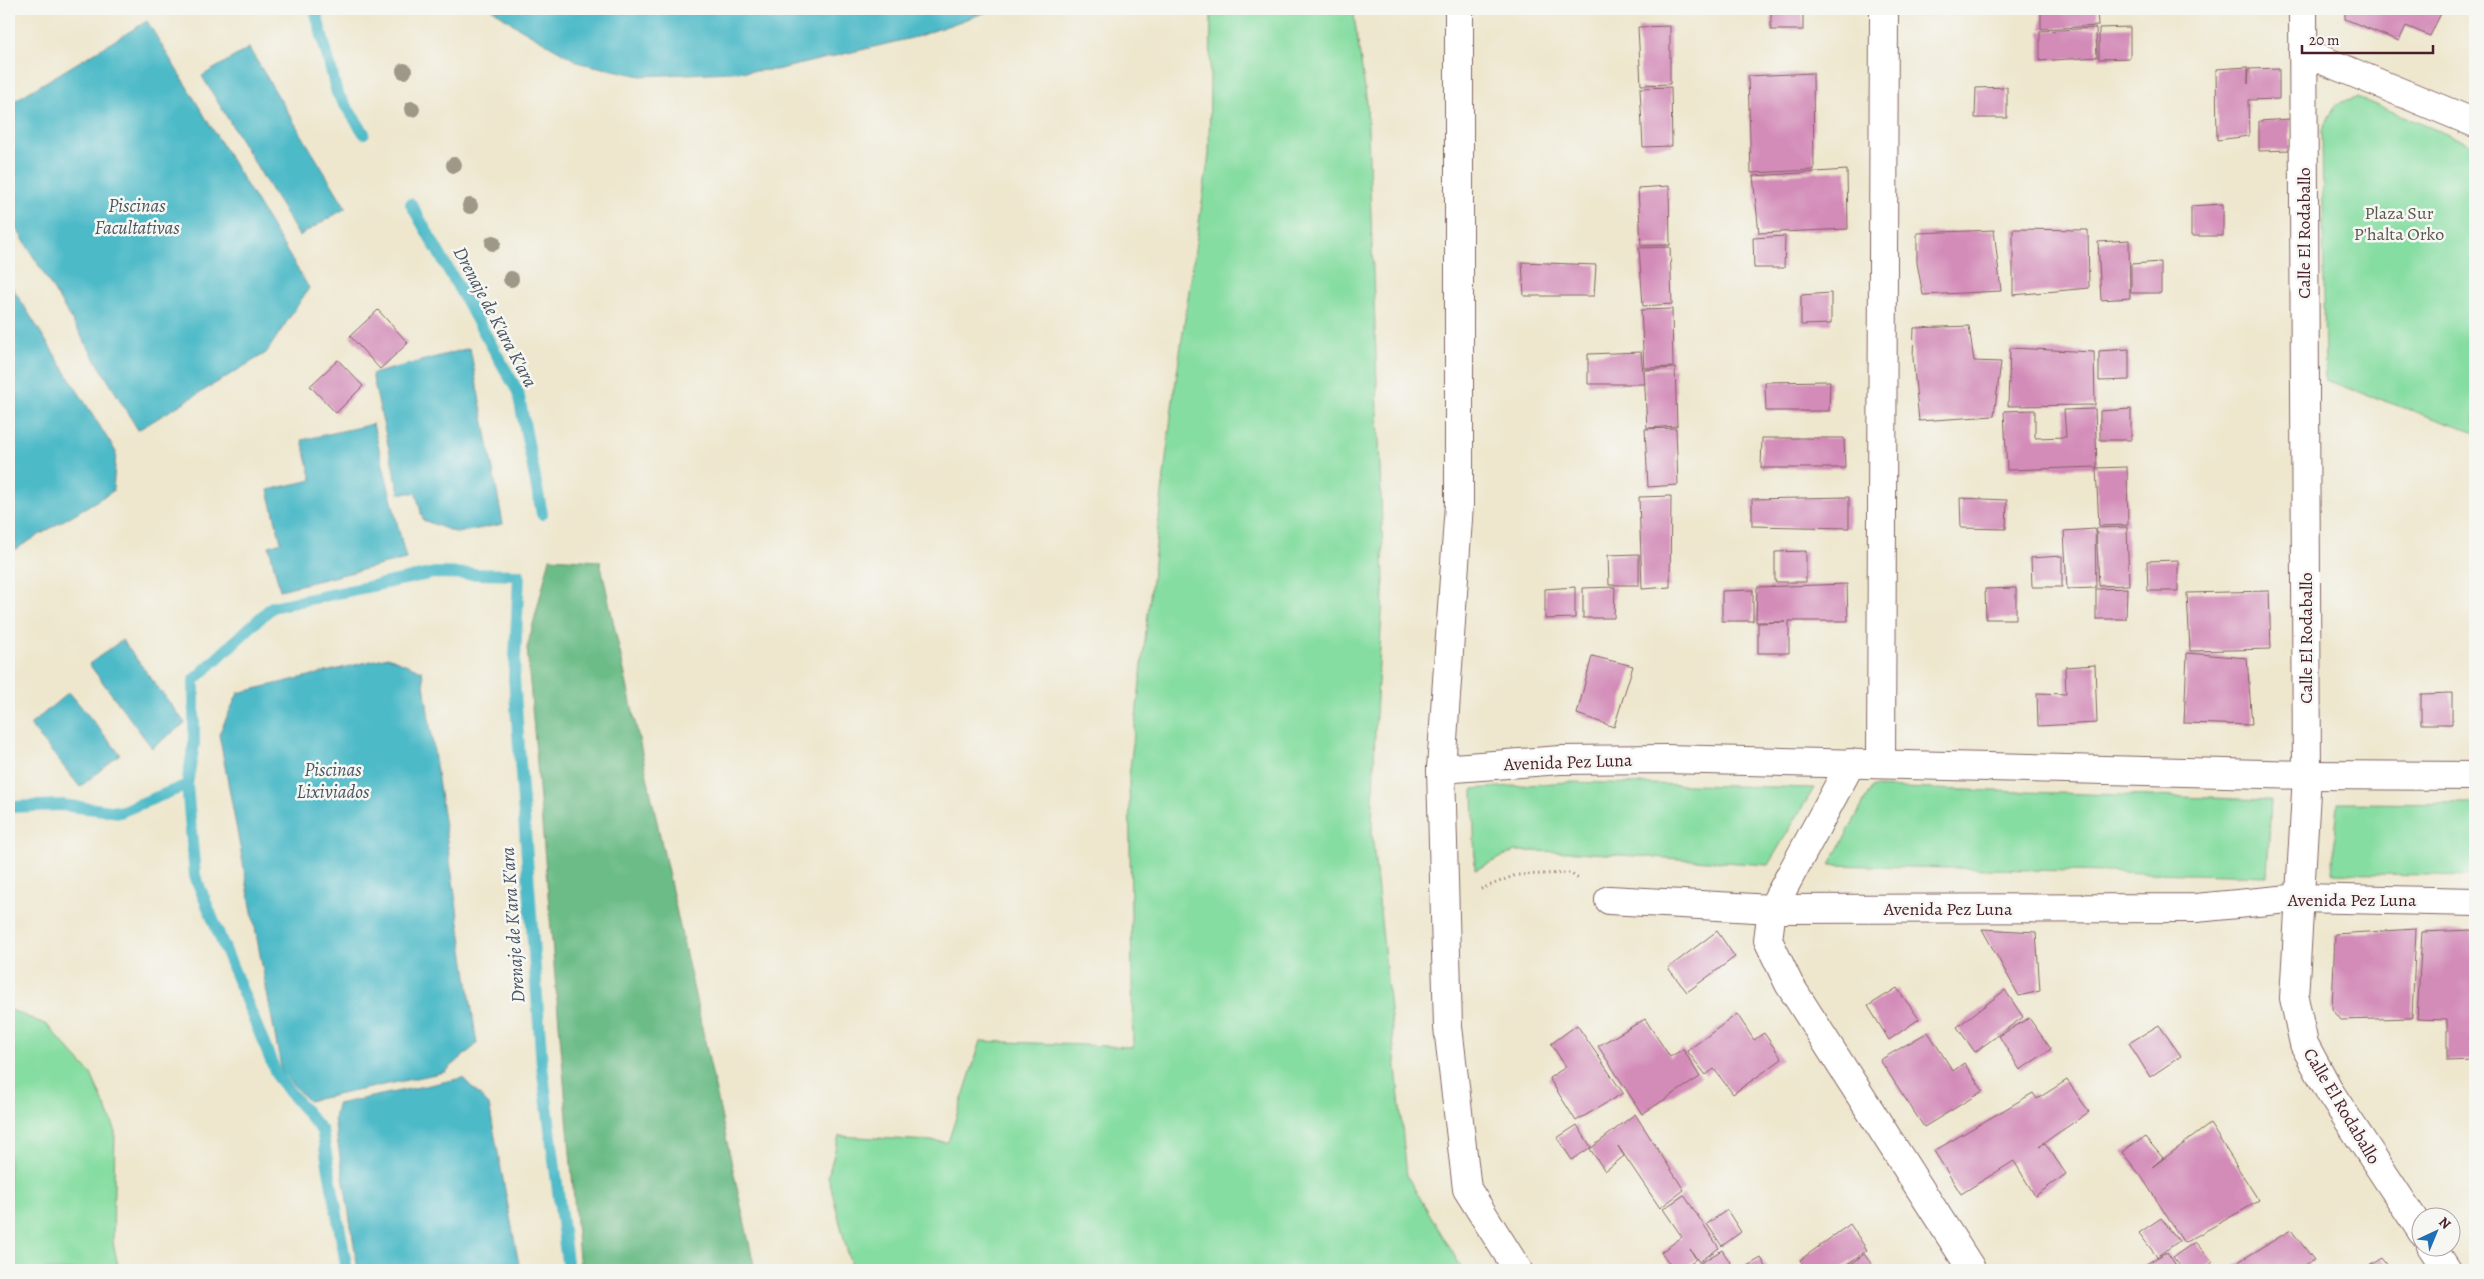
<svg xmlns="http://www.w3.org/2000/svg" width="2484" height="1279" viewBox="0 0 2484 1279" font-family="Alegreya,serif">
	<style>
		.green { fill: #86dda1; stroke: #687e66 }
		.forest { fill: #6cbc87; stroke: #5b6e59 }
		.water { fill: #4dbac8; stroke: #4c6c7a }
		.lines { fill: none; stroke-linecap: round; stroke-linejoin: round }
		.stream { stroke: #4dbac8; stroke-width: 12 }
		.building { fill: #d38bb8 }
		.minor-casing { stroke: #836564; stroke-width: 30 }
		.path { stroke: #836564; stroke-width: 3; stroke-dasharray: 1 4; stroke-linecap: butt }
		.minor { stroke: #fff; stroke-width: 28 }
		.tree { fill: #9e9888 }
		.labels { text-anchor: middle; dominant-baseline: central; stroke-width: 5; stroke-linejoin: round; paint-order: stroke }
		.park-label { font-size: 18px; fill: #5c584e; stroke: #f6f6f2 }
		.street-label { font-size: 18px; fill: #4a1f2b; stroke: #f6f6f2 }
		.water-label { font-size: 19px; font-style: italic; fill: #4b5562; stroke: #f6f6f2 }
	</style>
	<rect width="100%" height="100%" fill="#f6f6f2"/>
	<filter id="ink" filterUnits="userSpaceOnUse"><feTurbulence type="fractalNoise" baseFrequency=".02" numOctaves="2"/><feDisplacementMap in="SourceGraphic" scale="10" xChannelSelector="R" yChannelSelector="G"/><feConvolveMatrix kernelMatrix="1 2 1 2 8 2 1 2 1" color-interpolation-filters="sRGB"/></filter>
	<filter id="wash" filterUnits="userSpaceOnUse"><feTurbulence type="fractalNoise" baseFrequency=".0096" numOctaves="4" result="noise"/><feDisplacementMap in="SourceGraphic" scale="20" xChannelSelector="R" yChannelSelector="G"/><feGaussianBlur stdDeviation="1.12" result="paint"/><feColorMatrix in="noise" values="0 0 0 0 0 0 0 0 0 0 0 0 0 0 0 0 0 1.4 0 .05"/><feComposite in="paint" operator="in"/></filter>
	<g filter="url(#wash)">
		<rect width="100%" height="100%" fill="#eee7ce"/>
		<g class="green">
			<polygon points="1211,9 1353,9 1367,103 1384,580 1375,732 1372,832 1407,1176 1463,1270 852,1270 828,1176 839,1136 948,1142 981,1041 1133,1047 1129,777 1172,407 1209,154"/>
			<polygon points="2357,97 2475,146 2475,433 2325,380 2322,130 2336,104"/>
			<polygon points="1567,782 1814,788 1768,865 1576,852 1515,851 1475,870 1473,789"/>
			<polygon points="1872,787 2271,800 2267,876 1830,865"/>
			<polygon points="2338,803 2475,804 2475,876 2332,873"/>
			<polygon points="9,1009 47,1025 91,1074 115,1129 113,1242 119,1270 9,1270"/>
		</g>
		<polygon class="forest" points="550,558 600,561 755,1270 580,1270 527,648"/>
		<g class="water">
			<polygon points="492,9 995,9 916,37 776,70 641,76 580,63 516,26"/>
			<polygon points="147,21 309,288 266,353 138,430 9,216 9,104"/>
			<polygon points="249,48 346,208 299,236 202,76"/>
			<polygon points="9,282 116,452 113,491 9,553"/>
			<polygon points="470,348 503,524 457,533 423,520 416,493 399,493 372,374"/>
			<polygon points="373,424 406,559 280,590 269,546 281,542 268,490 312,480 302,440"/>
			<polygon points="122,640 185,723 152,748 89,664"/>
			<polygon points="388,657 422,671 477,1044 445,1072 308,1101 282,1073 219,734 238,693"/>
			<polygon points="69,692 120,754 80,787 30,725"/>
			<polygon points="463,1078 489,1105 520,1270 358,1270 334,1119 337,1104"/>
		</g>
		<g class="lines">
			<g class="stream">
				<polyline points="315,9 337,93 364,133"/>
				<polyline points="411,204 518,392 542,514"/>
				<polyline points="187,785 195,876 278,1078 322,1131 347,1270"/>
				<polyline points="9,807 61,805 120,812 187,785 194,744 194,680 272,607 434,573 519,575 514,678 542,1066 568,1270"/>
			</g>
		</g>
		<g id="blocks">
			<g class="building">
				<rect x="1771" y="9" width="32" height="21"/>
				<polygon points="2041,9 2097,9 2098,26 2041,29"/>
				<polygon points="2345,9 2402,9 2411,12 2413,9 2443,9 2430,36 2406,26 2399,41 2345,19"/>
				<polygon points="1670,26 1670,84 1641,85 1638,27"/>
				<polygon points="2130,27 2130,58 2099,59 2099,28"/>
				<polygon points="2096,28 2097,57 2040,61 2040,31"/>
				<polygon points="2248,67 2248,84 2249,69 2279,68 2279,99 2248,100 2249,136 2217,140 2216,69"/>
				<polygon points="1813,73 1814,170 1751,173 1748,76"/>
				<polygon points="1671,87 1672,146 1643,147 1640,88"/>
				<polygon points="2007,87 2007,118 1975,118 1976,88"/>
				<polygon points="2290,119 2290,150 2259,151 2259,121"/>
				<polygon points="1847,170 1848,229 1759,233 1753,176"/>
				<polygon points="1669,186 1670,245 1641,246 1638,188"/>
				<polygon points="2223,204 2223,236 2191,236 2191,206"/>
				<polygon points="2013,229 2088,230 2089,288 2013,295"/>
				<polygon points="1994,230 2001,291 1923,295 1917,263 1917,233"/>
				<polygon points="1785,236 1784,268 1754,268 1753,238"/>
				<polygon points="2129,240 2130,298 2101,300 2098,242"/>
				<polygon points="1670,247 1672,304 1643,306 1639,248"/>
				<polygon points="1522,262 1596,265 1594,296 1524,296"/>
				<polygon points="2161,262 2161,293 2131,293 2131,264"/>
				<polygon points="1831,293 1831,324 1801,325 1801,295"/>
				<polygon points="1672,309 1673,367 1644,368 1641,310"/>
				<polygon points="378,310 408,343 380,369 350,336"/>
				<polygon points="1969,326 1974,361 2001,362 1994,416 1919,421 1913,358 1914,328"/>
				<polygon points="2010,348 2094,352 2095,405 2008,406"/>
				<polygon points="2129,349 2129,380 2099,381 2099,351"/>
				<polygon points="1641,352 1644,384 1588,384 1588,354"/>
				<polygon points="338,360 363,386 336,413 310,386"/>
				<polygon points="1675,368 1677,426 1647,428 1644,370"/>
				<polygon points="1830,381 1829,411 1766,411 1765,382"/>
				<polygon points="2095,409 2097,467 2007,470 2004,411 2035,410 2035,438 2066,437 2064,410"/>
				<polygon points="2131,409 2131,440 2100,440 2100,411"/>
				<polygon points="1676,428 1678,485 1648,487 1645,429"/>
				<polygon points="1762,438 1844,438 1845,468 1761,468"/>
				<polygon points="2127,467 2128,525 2099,526 2096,468"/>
				<polygon points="1671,496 1670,587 1642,589 1639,497"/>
				<polygon points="1849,497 1849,528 1752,526 1752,499"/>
				<polygon points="1960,498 2007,500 2006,529 1961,528"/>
				<polygon points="2127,527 2129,585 2099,586 2096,528"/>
				<polygon points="2095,529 2096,588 2067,589 2064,531"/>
				<polygon points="1806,551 1806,582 1775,582 1775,552"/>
				<polygon points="1639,554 1639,585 1609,585 1608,555"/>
				<polygon points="2062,556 2062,587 2032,587 2031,558"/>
				<polygon points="2178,560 2178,591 2148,591 2147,561"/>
				<polygon points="1847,584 1848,621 1789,621 1789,653 1758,653 1758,623 1785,622 1756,622 1757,587"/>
				<polygon points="1575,587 1575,618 1545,619 1545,589"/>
				<polygon points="1615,587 1614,618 1583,618 1583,588"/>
				<polygon points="2016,588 2016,619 1986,619 1985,589"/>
				<polygon points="2127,588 2126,619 2096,619 2096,589"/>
				<polygon points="1753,590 1753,621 1722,621 1722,591"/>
				<polygon points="2269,591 2271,649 2190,651 2187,593"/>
				<polygon points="2187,653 2247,658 2252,725 2184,723"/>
				<polygon points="1592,656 1633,666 1614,727 1577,714"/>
				<polygon points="2095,665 2097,723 2038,726 2037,693 2066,694 2065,667"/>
				<polygon points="2452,693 2452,724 2421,724 2421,694"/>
				<polygon points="1982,929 2036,932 2040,991 2019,996"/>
				<polygon points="2416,929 2412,1018 2341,1020 2332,1009 2335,934"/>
				<polygon points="2472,930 2475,987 2474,1060 2447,1061 2447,1020 2417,1019 2422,932"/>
				<polygon points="1717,931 1735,957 1687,992 1668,968"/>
				<polygon points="1897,988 1919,1019 1889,1040 1868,1006"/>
				<polygon points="2005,990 2023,1017 1975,1052 1957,1027"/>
				<polygon points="1737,1014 1754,1040 1764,1033 1782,1059 1733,1094 1714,1069 1706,1075 1687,1051"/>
				<polygon points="2029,1018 2051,1049 2020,1070 1999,1036"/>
				<polygon points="1645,1019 1670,1057 1683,1049 1700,1077 1642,1114 1598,1046"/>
				<polygon points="1577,1025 1623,1093 1576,1121 1549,1078 1566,1067 1551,1044"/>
				<polygon points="2159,1025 2181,1056 2150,1077 2129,1043"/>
				<polygon points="1928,1032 1953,1071 1964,1063 1983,1091 1924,1127 1880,1060"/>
				<polygon points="2067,1080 2089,1112 2039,1146 2045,1143 2066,1174 2035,1196 2014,1161 1961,1194 1934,1151 2033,1093 2037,1099"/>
				<polygon points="1635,1114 1684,1190 1660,1208 1618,1146 1624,1156 1605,1171 1590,1149"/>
				<polygon points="2210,1124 2259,1201 2184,1243 2141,1176 2122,1152 2145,1137 2163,1158 2151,1168"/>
				<polygon points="1577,1125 1591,1147 1572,1160 1557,1138"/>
				<polygon points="1684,1195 1719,1248 1699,1262 1690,1249 1696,1259 1680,1270 1674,1270 1661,1252 1682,1237 1663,1209"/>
				<polygon points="1727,1210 1741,1232 1722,1246 1707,1224"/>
				<polygon points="2161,1218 2179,1241 2157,1257 2139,1233"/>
				<polygon points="1850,1224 1867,1250 1839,1270 1807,1270 1800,1260"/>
				<polygon points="2291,1230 2314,1260 2296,1270 2225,1270"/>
				<polygon points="2195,1242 2213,1262 2203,1270 2183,1270 2173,1257"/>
				<polygon points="1722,1250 1735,1270 1689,1270"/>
				<polygon points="2167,1252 2179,1270 2136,1270 2153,1260"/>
				<polygon points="1864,1254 1876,1270 1843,1270"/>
				<polygon points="2382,1257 2392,1270 2361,1270"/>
				<polygon points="1761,1258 1768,1270 1740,1270"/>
			</g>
		</g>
	</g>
	<g filter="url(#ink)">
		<use href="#blocks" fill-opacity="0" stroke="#836564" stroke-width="1"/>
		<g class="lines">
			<defs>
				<g id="minor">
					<polyline points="1459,9 1459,504 1441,769 1448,1027 1467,1189 1518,1270"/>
					<polyline points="2303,9 2307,775 2294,998 2304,1044 2331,1094 2422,1232"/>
					<polyline points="2303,52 2475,123"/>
					<polyline points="1851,763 1772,909 1768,940 1789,984 1972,1270"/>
					<polyline points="1881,764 1884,9"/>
					<polyline points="1441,769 1560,760 1666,759 2307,775 2475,776"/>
					<polyline points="1609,900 1772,909 2196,908 2299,898 2475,902"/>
					<polyline points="2431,1246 2447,1270"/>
				</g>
			</defs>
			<use href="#minor" class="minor-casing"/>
			<polyline class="path" points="1481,889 1516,875 1570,873 1580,880"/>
			<use href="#minor" class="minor"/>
		</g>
		<g class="tree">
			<circle cx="404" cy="71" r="8"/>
			<circle cx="412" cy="109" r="8"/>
			<circle cx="454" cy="165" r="8"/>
			<circle cx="470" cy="206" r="8"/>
			<circle cx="493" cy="243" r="8"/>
			<circle cx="511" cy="279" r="8"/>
		</g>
	</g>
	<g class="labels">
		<g class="park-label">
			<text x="2399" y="213">Plaza Sur<tspan x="2399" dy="21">P'halta Orko</tspan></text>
		</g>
		<g class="street-label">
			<text transform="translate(2304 233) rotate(-90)">Calle El Rodaballo</text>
			<text transform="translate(2306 638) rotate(-90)">Calle El Rodaballo</text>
			<text transform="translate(1568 762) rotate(-2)">Avenida Pez Luna</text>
			<text x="2352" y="900">Avenida Pez Luna</text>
			<text x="1948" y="909">Avenida Pez Luna</text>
			<text transform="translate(2342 1106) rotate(59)">Calle El Rodaballo</text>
		</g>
		<g class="water-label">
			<text x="137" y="206">Piscinas<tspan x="137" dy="22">Facultativas</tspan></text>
			<text transform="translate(495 317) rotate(62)">Drenaje de K'ara K'ara</text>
			<text x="333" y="770">Piscinas<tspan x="333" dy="22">Lixiviados</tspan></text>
			<text transform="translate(513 925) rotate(-94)">Drenaje de K'ara K'ara</text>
		</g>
	</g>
	<rect width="2484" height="1279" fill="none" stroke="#f6f6f2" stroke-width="30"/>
	<g transform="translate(2436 1232) rotate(44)"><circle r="24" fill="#f6f6f2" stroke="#b1a0a2"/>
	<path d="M0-4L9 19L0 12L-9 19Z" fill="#1f6fb2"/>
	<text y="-8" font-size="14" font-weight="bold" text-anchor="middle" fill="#4a1f2b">N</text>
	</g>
	<path d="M2302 45v8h131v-8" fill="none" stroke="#4a1f2b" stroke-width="2.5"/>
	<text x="2309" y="45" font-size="15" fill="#4a1f2b" stroke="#f6f6f2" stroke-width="4" paint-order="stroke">20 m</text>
</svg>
